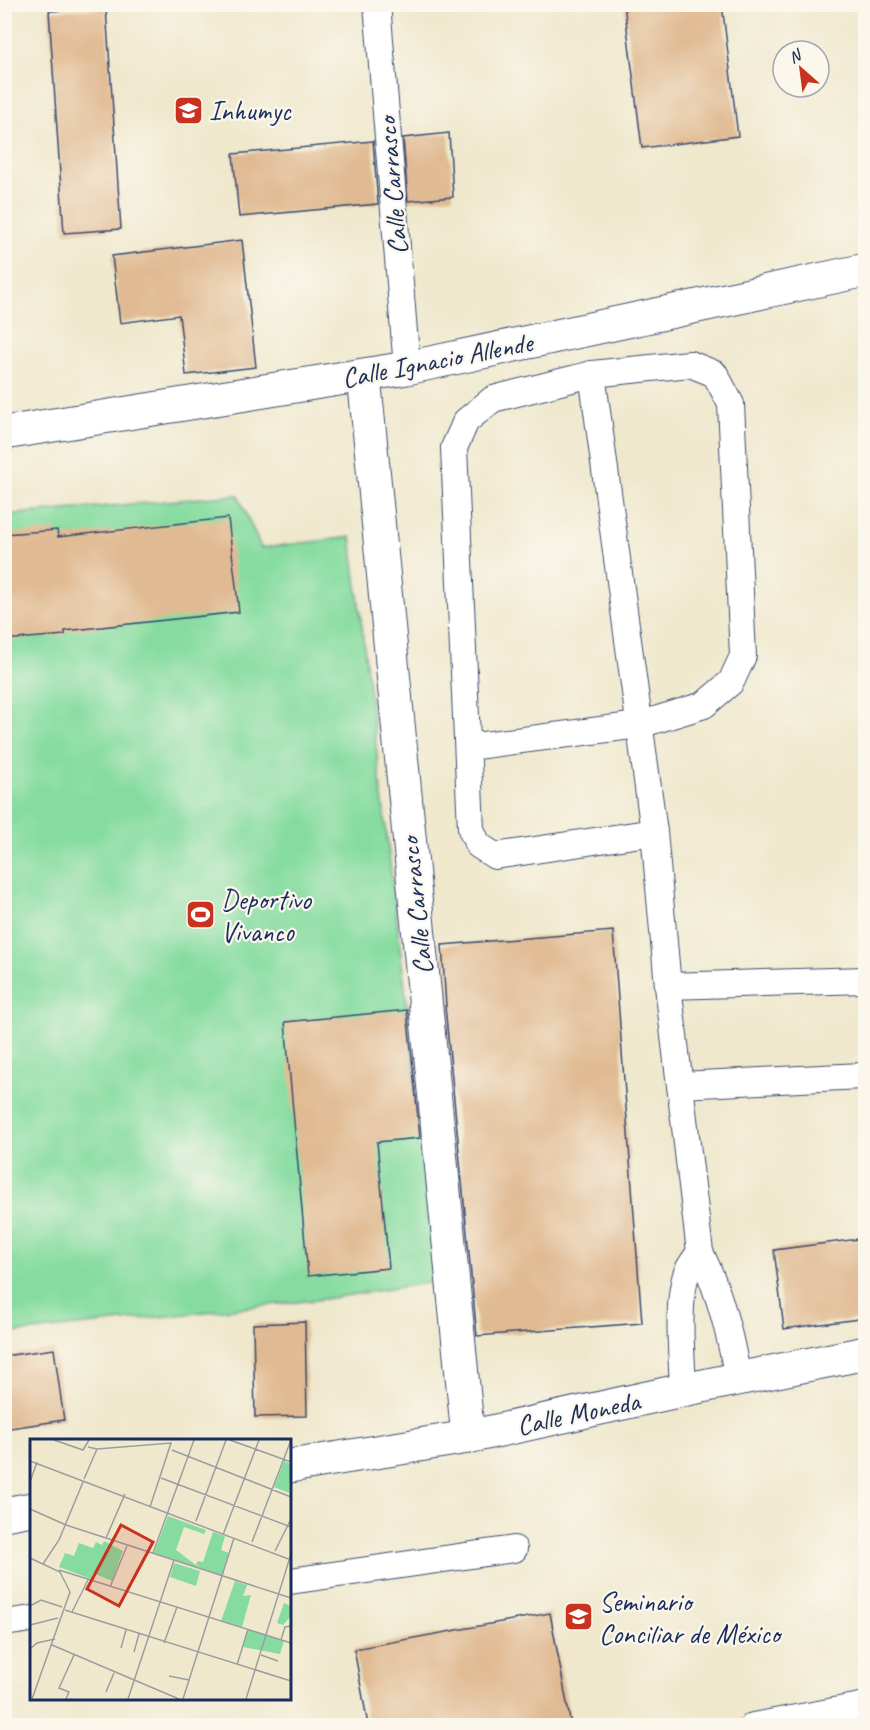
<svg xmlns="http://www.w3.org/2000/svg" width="870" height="1730" viewBox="0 0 870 1730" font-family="Caveat,sans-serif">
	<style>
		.green { fill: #86dca0; stroke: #50867f; stroke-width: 1.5 }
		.building { fill: #e0ba92 }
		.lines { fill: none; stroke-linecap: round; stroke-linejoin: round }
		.service-casing { stroke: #3b4b6f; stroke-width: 28 }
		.minor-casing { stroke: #3b4b6f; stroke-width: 35 }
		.service { stroke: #fff; stroke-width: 26 }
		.minor { stroke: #fff; stroke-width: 33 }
		.labels { text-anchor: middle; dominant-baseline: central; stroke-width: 4.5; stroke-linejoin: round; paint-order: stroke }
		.poi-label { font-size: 28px; fill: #1b2f5e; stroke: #fbf7ec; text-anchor: start }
		.street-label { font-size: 28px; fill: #1b2f5e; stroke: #fbf7ec }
		.inset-road { fill: none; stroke: #9a9ea1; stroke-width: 1.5 }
		.view { fill: #c8321e; fill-opacity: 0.15; stroke: #c8321e; stroke-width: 3 }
		.inset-edge { fill: none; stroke: #1b2f5e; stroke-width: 3 }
	</style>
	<rect width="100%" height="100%" fill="#fbf7ec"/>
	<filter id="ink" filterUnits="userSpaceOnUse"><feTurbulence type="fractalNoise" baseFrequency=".0167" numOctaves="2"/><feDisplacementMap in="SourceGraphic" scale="12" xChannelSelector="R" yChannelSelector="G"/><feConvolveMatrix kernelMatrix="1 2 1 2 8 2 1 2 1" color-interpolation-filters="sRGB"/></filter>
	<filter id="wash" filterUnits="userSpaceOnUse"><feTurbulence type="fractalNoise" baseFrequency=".008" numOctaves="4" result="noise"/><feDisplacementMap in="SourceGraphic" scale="24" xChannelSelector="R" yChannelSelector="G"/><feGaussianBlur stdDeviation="1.35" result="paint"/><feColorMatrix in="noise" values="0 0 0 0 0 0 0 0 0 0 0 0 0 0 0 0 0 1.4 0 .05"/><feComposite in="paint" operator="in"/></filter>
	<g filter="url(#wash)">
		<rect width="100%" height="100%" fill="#efe8cd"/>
		<polygon class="green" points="238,495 261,548 351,537 440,1281 324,1299 5,1334 5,515"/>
		<g id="blocks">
			<g class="building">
				<polygon points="624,4 722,4 738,136 642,148"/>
				<polygon points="106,8 121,229 64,233 49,11"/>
				<polygon points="449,133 453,197 408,201 403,138"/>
				<polygon points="373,141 378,204 239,217 233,154"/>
				<polygon points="242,240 256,367 186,375 179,315 120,323 112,256"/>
				<polygon points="228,518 239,612 65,631 65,635 4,640 4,534 57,530 58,537"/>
				<polygon points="613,931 642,1323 477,1336 445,1006 446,1006 442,945"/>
				<polygon points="407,1010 420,1138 377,1142 389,1268 308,1276 285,1022"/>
				<polygon points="866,1238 866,1318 784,1329 774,1250"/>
				<polygon points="305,1322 307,1416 255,1417 253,1324"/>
				<polygon points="54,1349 64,1420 4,1429 4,1356"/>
				<polygon points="550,1613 571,1725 368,1725 354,1649"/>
			</g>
		</g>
	</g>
	<g filter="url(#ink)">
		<use href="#blocks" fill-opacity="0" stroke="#3b4b6f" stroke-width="1.5"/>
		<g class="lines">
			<defs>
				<g id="service">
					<polyline points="377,4 407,368"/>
					<path d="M592,374L654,832L668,986L700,1252C720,1292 730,1335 738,1379"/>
					<polyline points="468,747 639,725 704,705 731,682 743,656 731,404 715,374 690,364 592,374 493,399 466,421 454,448 471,829 478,845 495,856 654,832"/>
					<polyline points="668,986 866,980"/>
					<polyline points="680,1085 862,1076"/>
					<path d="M683,1390C682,1357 676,1302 687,1272C690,1265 696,1258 700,1252"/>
					<polyline points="290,1581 514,1549"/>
					<polyline points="4,1623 32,1619"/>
					<polyline points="753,1726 866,1705"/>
				</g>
				<g id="minor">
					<polyline points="364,376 468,1437"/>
					<polyline points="4,433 407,368 866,270"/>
					<polyline points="290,1466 468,1437 683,1390 866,1353"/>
					<polyline points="4,1514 32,1509"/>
				</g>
			</defs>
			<use href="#service" class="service-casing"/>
			<use href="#minor" class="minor-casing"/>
			<use href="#service" class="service"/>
			<use href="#minor" class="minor"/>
		</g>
	</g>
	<defs>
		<symbol id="school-square" viewBox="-11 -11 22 22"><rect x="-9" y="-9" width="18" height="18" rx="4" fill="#c8321e" stroke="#fbf7ec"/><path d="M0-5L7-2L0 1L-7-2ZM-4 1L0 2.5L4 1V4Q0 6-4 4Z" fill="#fff"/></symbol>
		<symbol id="stadium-square" viewBox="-11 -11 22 22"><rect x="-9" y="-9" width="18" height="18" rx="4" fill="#c8321e" stroke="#fbf7ec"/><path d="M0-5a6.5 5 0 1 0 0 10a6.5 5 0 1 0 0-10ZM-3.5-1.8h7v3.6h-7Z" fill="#fff"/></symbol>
	</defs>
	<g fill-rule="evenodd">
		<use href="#school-square" x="172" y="94" width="33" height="33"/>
		<use href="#stadium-square" x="184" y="898" width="33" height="33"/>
		<use href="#school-square" x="562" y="1600" width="33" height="33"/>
	</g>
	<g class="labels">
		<g class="poi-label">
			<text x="209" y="110">Inhumyc</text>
			<text x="221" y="899">Deportivo<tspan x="221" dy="32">Vivanco</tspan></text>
			<text x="599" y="1601">Seminario<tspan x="599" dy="32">Conciliar de México</tspan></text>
		</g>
		<g class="street-label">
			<text transform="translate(392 186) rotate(-95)">Calle Carrasco</text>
			<text transform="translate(437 360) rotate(-11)">Calle Ignacio Allende</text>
			<text transform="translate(416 906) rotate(-96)">Calle Carrasco</text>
			<text transform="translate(578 1413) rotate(-12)">Calle Moneda</text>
		</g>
	</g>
	<g transform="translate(30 1439)">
		<rect width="261" height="261" fill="#efe8cd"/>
		<path d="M254,22L261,25L259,54L244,48ZM138,77L176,91L174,95L154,88L146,111L170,129L166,125L168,122L173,123L183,93L195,97L191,111L199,114L192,136L172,130L124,114ZM74,102L93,112L82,142L63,134L61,140L29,128L35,114L44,117L49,104L63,109L66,103L72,106ZM144,124L170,132L166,147L140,138ZM205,142L217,146L213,157L221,156L212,188L191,182ZM254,164L261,167V177L253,186L247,184ZM218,190L254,202L250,215L213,208Z" fill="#86dca0"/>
		<path class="inset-road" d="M24,1L53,11L59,1M200,1L261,23M58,8L67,10L141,4L120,68M142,11L261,58M0,22L261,121M131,39L261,88M54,40L67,10M0,43L7,23M0,70L36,86L261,159M166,82L196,1M193,96L229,1M76,99L95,55M222,103L261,1M245,112L261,80M123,114L164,1M0,119L30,133L40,153L2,260M13,125L29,101L53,43M29,131L261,204M80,148L97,107M0,167L11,161L32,168M35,171L261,242M42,173L58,141M0,186L28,179M251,201L255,188L261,187M134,204L147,168M22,206L149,260M91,209L96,191M0,210L7,204L25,200M104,213L109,195M231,216L248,222M207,226L218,190M139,237L159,241M76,253L84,234M36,260L39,253L29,249L44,216M98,260L144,121M153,260L204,99M216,260L261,115"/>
		<path class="view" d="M91,86L123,103L89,167L57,150Z"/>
		<rect width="261" height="261" class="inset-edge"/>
	</g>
	<rect width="870" height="1730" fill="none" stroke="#fbf7ec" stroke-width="24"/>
	<g transform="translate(801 69) rotate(332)"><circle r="28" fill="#fbf7ec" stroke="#a1a7b3" stroke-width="1.5"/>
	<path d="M0-4.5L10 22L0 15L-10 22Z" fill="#c8321e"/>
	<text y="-9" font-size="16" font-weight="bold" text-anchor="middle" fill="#1b2f5e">N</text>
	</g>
</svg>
